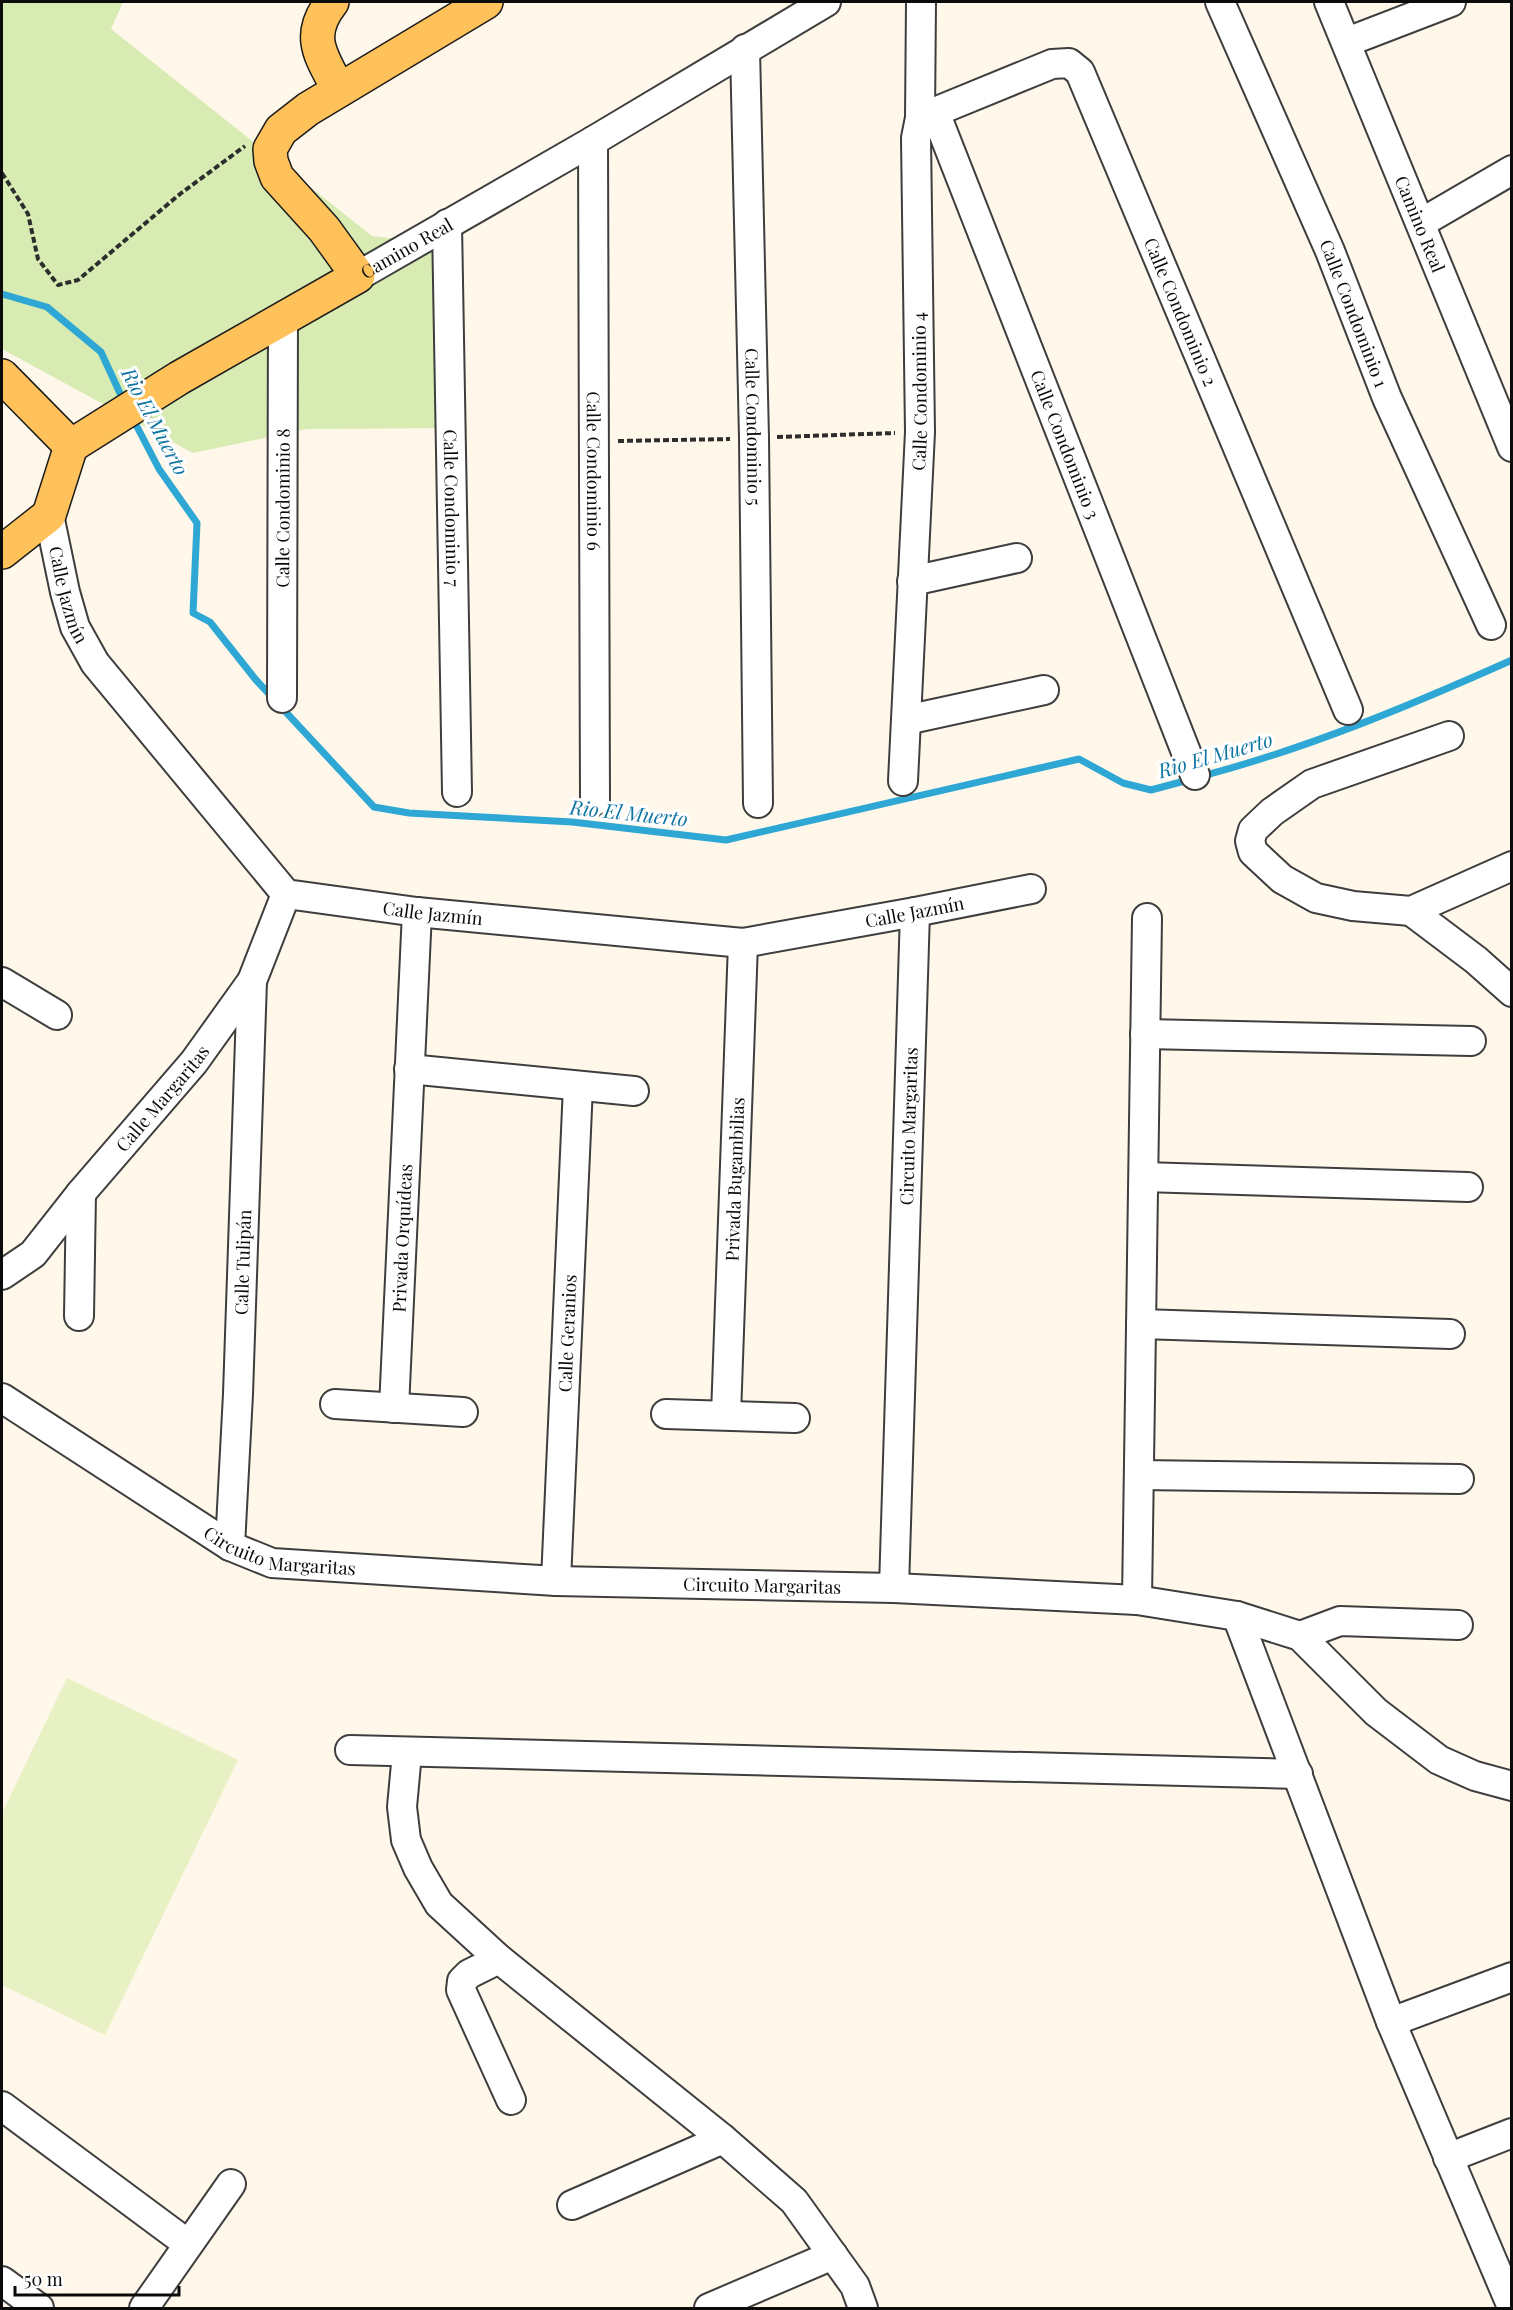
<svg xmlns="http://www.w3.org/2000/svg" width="1513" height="2310" viewBox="0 0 1513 2310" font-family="'Playfair Display',serif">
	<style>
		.green { fill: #d7ebb2 }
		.pitch { fill: #e7f1c4 }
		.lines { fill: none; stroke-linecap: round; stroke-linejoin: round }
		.stream { stroke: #2fa7d4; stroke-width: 7 }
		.minor-casing { stroke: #3e3e3e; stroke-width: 32 }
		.major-casing { stroke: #1c1c1c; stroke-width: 36 }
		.path { stroke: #2d2d2d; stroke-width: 4; stroke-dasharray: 6 3; stroke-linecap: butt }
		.minor { stroke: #fff; stroke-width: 28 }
		.major { stroke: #ffc25a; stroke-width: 33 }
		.labels { text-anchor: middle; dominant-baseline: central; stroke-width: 6; stroke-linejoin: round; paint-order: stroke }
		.street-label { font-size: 18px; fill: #0b0b0b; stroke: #fff }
		.water-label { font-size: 20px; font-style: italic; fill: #1075a2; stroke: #fff }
	</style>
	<rect width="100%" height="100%" fill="#fff8ea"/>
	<polygon class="green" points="2,2 123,2 111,29 372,236 461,246 462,428 307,429 193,453 2,349"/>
	<polygon class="pitch" points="67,1678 238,1760 105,2035 2,1985 2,1813"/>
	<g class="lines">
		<g class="stream">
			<polyline points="2,294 47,307 101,352 124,402"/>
			<polyline points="132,417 159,469 197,523 193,613 210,622 256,680 374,807 409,813 572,822 726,840 1079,759 1123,783 1151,790 1192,779"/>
			<path d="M1202,776C1309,748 1411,705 1512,660"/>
		</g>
		<defs>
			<g id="minor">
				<path id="s1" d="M1220,2L1330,251L1387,398L1491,625"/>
				<path id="s2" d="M1329,2L1512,447"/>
				<polyline points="1347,42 1451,2"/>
				<path id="s3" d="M745,49L754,438L758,803"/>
				<path id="s4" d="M935,112L1195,775"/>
				<path id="s5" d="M920,118L1052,64L1069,63L1080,72L1348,710"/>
				<path id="s6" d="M593,141L595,801"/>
				<polyline points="1421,223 1512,170"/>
				<path id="s7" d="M447,224L457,792"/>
				<path id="s8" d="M358,276L593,141L826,2"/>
				<path id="s9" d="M49,515L65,592L75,627L95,663L286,894L417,912L743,943L915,912L1031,889"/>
				<polyline points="912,581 1017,558"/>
				<path id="s10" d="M282,698L283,318"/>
				<polyline points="906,720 1044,690"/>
				<polyline points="1449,736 1312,784 1272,812 1253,830 1250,841 1253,852 1282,879 1316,898 1353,906 1411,911 1512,866"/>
				<path id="s11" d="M903,781L920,432L916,138L920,118L921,2"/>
				<polyline points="1411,911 1476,960 1512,992"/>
				<polyline points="2,982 57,1015"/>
				<polyline points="1145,1034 1471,1041"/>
				<polyline points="409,1069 634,1091"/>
				<polyline points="1144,1177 1468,1187"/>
				<path id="s12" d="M2,1275L33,1254L81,1193L194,1062L252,981L286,894"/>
				<polyline points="79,1316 81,1193"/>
				<polyline points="1141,1324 1450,1334"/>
				<path id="s13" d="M2,1398L230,1546L272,1563L556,1581L894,1588L1137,1600L1237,1616L1300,1636L1376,1712L1439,1760L1475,1776L1512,1786"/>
				<polyline points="335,1404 463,1412"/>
				<path id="s14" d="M394,1408L417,912"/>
				<polyline points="666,1414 795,1418"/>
				<path id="s15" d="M726,1415L743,943"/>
				<polyline points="1139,1475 1459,1479"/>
				<path id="s16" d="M230,1546L238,1394L252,981"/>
				<path id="s17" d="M556,1581L578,1086"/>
				<path id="s18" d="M894,1588L915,912"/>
				<polyline points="1137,1600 1147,918"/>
				<polyline points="1237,1616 1391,2022 1512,2307"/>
				<polyline points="1300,1636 1340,1621 1458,1625"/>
				<polyline points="350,1750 1298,1774"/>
				<polyline points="407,1753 402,1807 406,1840 418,1868 439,1904 499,1959 723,2139 794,2201 855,2286 863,2308"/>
				<polyline points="499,1959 469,1974 462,1981 461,1990 511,2100"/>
				<polyline points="1391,2022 1512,1977"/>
				<polyline points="2,2106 188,2244"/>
				<polyline points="1448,2158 1512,2133"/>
				<polyline points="572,2205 723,2139"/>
				<polyline points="2,2281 39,2308"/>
				<polyline points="144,2308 231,2184"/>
				<polyline points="709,2308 833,2255"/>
			</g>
			<g id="major">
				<path d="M332,2C305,36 321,56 339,90"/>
				<polyline points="2,376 71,446 179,378 358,276 324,229 277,177 271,161 270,149 281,130 308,109 486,2"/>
				<polyline points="2,552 49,515 71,446"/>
			</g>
		</defs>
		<use href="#minor" class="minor-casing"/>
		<use href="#major" class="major-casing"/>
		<g class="path">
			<polyline points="2,173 28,214 38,259 58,285 78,280 180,194 245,146"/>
			<polyline points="777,437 895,433"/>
			<polyline points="618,441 730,439"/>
		</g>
		<use href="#minor" class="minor"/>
		<use href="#major" class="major"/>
	</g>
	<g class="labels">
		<g class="street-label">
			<text stroke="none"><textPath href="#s2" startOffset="240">Camino Real</textPath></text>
			<text stroke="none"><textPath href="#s8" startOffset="56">Camino Real</textPath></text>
			<text stroke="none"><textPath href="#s5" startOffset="434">Calle Condominio 2</textPath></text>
			<text stroke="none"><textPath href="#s1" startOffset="339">Calle Condominio 1</textPath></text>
			<text stroke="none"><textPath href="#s11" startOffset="390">Calle Condominio 4</textPath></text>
			<text stroke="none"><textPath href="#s3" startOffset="378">Calle Condominio 5</textPath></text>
			<text stroke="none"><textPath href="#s4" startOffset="357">Calle Condominio 3</textPath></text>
			<text stroke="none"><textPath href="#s6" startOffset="330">Calle Condominio 6</textPath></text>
			<text stroke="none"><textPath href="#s10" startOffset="190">Calle Condominio 8</textPath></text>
			<text stroke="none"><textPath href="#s7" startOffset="284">Calle Condominio 7</textPath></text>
			<text stroke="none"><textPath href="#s9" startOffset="82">Calle Jazmín</textPath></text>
			<text stroke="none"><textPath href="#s9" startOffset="1090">Calle Jazmín</textPath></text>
			<text stroke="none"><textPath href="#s9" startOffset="604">Calle Jazmín</textPath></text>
			<text stroke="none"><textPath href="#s12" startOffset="240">Calle Margaritas</textPath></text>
			<text stroke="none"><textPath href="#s18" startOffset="462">Circuito Margaritas</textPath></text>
			<text stroke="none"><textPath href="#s15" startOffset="236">Privada Bugambilias</textPath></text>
			<text stroke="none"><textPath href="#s14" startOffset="170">Privada Orquídeas</textPath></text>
			<text stroke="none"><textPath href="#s16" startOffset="284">Calle Tulipán</textPath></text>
			<text stroke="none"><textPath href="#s17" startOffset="248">Calle Geranios</textPath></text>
			<text stroke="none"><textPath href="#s13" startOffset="322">Circuito Margaritas</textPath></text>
			<text stroke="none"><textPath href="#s13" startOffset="808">Circuito Margaritas</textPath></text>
		</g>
		<g class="water-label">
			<text transform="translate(156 421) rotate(62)">Rio El Muerto</text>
			<text transform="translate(1215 754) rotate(-16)">Rio El Muerto</text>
			<text transform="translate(629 812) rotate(6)">Rio El Muerto</text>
		</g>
	</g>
	<rect width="1513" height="2310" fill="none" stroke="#0b0b0b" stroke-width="6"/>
	<path d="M15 2286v9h164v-9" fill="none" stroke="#0b0b0b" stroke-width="3"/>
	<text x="24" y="2286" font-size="18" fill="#0b0b0b" stroke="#ffffff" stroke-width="4.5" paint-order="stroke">50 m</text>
</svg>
